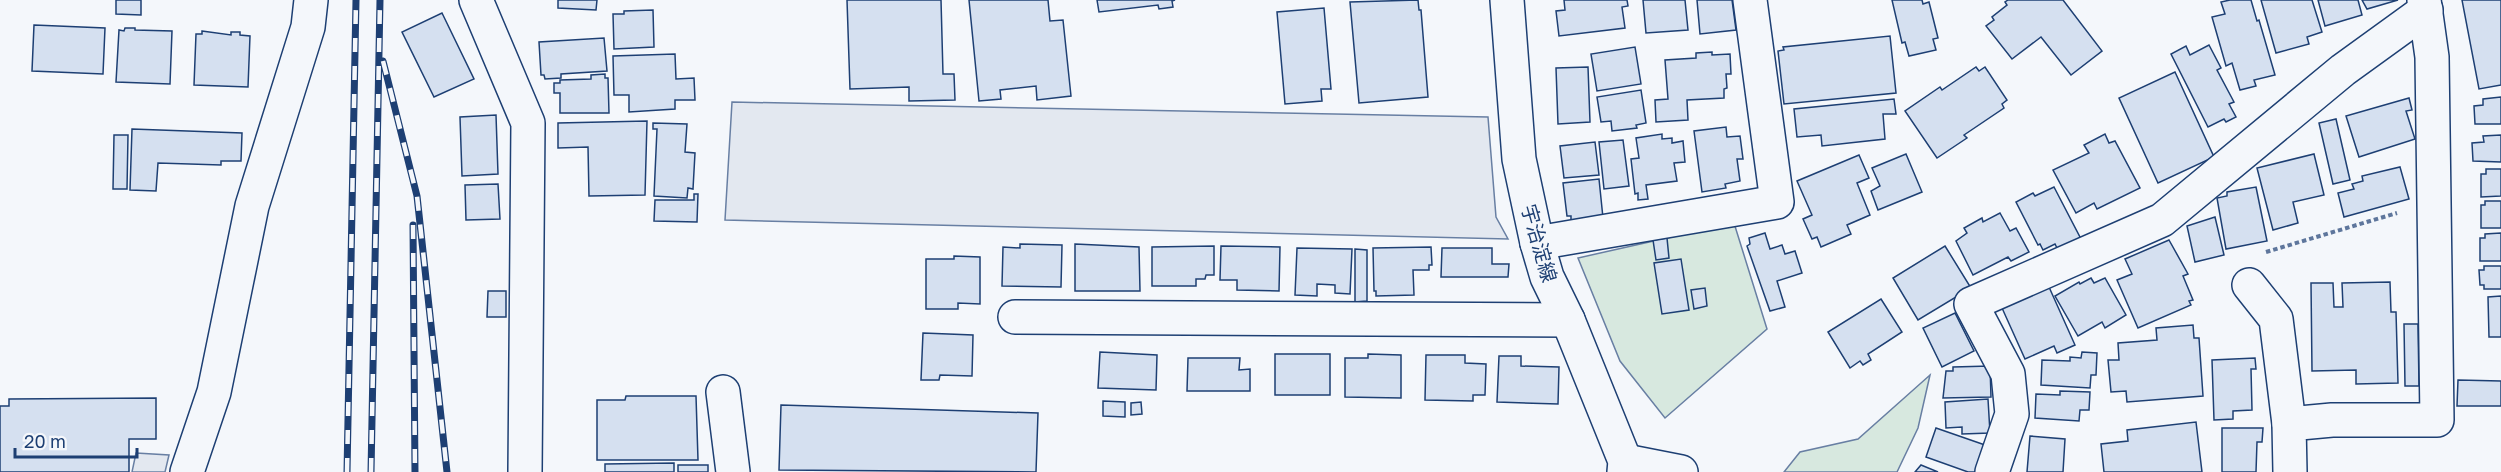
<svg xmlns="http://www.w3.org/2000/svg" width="2501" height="472" viewBox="0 0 2501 472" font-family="'Golos Text','Noto Sans JP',sans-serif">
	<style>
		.green { fill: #d7e8df; stroke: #687fa3; stroke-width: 1.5 }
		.parking { fill: #e3e8f0; stroke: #687fa3; stroke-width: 1.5 }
		.building { fill: #d5e0f0; stroke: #1d3f73; stroke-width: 1.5 }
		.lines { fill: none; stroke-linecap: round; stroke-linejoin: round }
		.minor-casing { stroke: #1d3f73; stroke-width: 36 }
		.major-casing { stroke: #1d3f73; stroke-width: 36 }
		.path { stroke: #5e769c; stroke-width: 4; stroke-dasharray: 4.5 3; stroke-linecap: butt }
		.minor { stroke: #f4f7fb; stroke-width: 33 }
		.major { stroke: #f4f7fb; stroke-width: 33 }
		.rail-casing { stroke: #1d3f73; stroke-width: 7 }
		.rail { stroke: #f4f7fb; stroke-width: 4.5; stroke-dasharray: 14; stroke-linecap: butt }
		.labels { text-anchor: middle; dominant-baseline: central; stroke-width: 4.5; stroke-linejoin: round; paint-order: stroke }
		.street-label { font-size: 20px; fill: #1d3f73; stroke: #f4f7fb }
	</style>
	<rect width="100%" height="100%" fill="#f4f7fb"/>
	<g class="green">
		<polygon points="1734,223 1767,329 1665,418 1620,361 1578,258"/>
		<polygon points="1930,375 1918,428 1897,472 1784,472 1800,452 1858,439"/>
	</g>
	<g class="parking">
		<polygon points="732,102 1488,117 1496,217 1508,239 725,220"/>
		<polygon points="136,453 169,455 165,472 132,472"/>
	</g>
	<g class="building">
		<polygon points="116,0 141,0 141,15 116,14"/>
		<polygon points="558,0 597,0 596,10 558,8"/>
		<polygon points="847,0 941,0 943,74 954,74 955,100 909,101 909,87 850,89"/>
		<polygon points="969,0 1048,0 1050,21 1063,20 1071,96 1037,100 1036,86 1000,90 1001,99 979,101"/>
		<polygon points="1097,0 1175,0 1172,1 1173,7 1159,9 1158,5 1099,12"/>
		<polygon points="1418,0 1419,10 1421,10 1428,97 1359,103 1350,2"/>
		<polygon points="1564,0 1627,0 1628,6 1622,7 1625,28 1559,36 1556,11 1565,10"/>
		<polygon points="1643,0 1685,0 1688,30 1646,33"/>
		<polygon points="1697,0 1732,0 1736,30 1700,34"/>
		<polygon points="1892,0 1922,0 1923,4 1929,2 1938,38 1933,39 1936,50 1909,56 1905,42 1902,43"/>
		<polygon points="2008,0 2063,0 2102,51 2071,75 2041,37 2012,59 1986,26 1994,20 1992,17 2007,5 2005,2"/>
		<polygon points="2230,0 2251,0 2257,21 2259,20 2275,75 2254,80 2256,86 2240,90 2232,63 2226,66 2212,17 2225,14 2221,2"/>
		<polygon points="2261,0 2312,0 2322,32 2307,37 2309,44 2276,53"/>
		<polygon points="2318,0 2358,0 2362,15 2325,26"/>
		<polygon points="2362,0 2398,0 2367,9"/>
		<polygon points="2462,0 2501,0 2501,85 2479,89"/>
		<polygon points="1324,8 1331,89 1321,89 1322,101 1285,104 1277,12"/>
		<polygon points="653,10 654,47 614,49 613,14 624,14 624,11"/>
		<polygon points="442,13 474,79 434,97 402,32"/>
		<polygon points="34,25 105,28 103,74 32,71"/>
		<polygon points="125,28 135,28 135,30 172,31 170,84 116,82 119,30 124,31"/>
		<polygon points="202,31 231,35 231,32 240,32 240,35 250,36 248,87 194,85 196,34 202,34"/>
		<polygon points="1890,36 1896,93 1784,104 1778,51 1784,50 1783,47"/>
		<polygon points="604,38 607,71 561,74 561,78 545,79 544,75 541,75 539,42"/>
		<polygon points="2209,45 2221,68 2217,70 2234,102 2229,104 2236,117 2226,122 2224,119 2208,127 2171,54 2186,46 2190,55"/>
		<polygon points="1635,47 1641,84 1597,91 1591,54"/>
		<polygon points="1712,52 1712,55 1730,54 1731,74 1726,74 1727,88 1724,89 1724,98 1687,100 1688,120 1656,122 1655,100 1668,99 1665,60 1696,58 1696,53"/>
		<polygon points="675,54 676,79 694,78 695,100 675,100 675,109 629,112 629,95 614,95 613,56"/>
		<polygon points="1588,67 1590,122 1558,124 1556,68"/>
		<polygon points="1976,67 1979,71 1985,67 2007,100 2002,104 2004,108 1964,135 1967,138 1937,158 1905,111 1940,87 1942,90"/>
		<polygon points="2175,72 2214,157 2158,183 2119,98"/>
		<polygon points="605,74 605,78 608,78 609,113 560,113 560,93 554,93 554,83 560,83 560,80 591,79 591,75"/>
		<polygon points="1641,90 1646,123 1636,125 1637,128 1612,131 1611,121 1601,122 1597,97"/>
		<polygon points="2501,97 2501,124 2475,124 2474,106 2483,105 2483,99"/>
		<polygon points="2409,98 2412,110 2406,111 2415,139 2359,157 2346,116"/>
		<polygon points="1894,99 1896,114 1883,114 1885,139 1822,146 1821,135 1797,137 1794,109"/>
		<polygon points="496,115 498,174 462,176 460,117"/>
		<polygon points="2336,119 2350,180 2333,184 2319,123"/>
		<polygon points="647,121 645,195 589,196 588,147 558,148 558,123"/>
		<polygon points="653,123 687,124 685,152 695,153 693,189 688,188 687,198 654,196 657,129 653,129"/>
		<polygon points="1726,127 1727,137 1740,136 1743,159 1737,159 1740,181 1725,184 1726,188 1702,192 1694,131"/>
		<polygon points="132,129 242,133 241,161 221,161 221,165 158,163 156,191 130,190"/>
		<polygon points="1662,134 1662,139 1672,138 1672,143 1683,141 1685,162 1674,163 1677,181 1646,185 1648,199 1638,200 1638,193 1635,194 1631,159 1639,158 1636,138"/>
		<polygon points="2105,134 2109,143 2115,141 2140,188 2097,209 2094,203 2076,213 2053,170 2089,153 2084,145"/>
		<polygon points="114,135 128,135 127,189 113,189"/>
		<polygon points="2501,135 2501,162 2473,161 2472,143 2484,142 2483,136"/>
		<polygon points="1623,140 1629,186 1604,189 1599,142"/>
		<polygon points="1595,142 1599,175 1564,178 1560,146"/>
		<polygon points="1906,154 1922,192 1878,210 1871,191 1880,186 1872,168"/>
		<polygon points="2314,154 2324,195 2293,202 2298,223 2273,230 2257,168"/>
		<polygon points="1859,155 1869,178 1857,183 1870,215 1847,225 1851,234 1821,247 1817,237 1812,239 1803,219 1812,215 1797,181"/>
		<polygon points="2400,167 2409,199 2344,217 2338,193 2354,189 2352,184 2363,181 2362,176"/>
		<polygon points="2486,169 2501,169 2501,196 2481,197 2481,174 2486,174"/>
		<polygon points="1599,179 1603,218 1571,221 1571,216 1567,216 1563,183"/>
		<polygon points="498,184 500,219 466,220 465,185"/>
		<polygon points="2054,187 2082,241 2059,252 2055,244 2043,250 2040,244 2038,245 2016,202 2033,193 2035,196"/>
		<polygon points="2256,187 2267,241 2226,249 2217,198 2227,196 2227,192"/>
		<polygon points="694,194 698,194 697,222 654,221 655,200 694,200"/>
		<polygon points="2485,201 2501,201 2501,228 2481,228 2481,205 2485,205"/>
		<polygon points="2000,213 2010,231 2016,228 2029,252 2011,261 2008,257 1973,275 1956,241 1967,233 1964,228 1982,218 1983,222"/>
		<polygon points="2215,217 2224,255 2195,262 2187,226"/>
		<polygon points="1765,233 1770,249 1782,245 1785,254 1795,251 1802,273 1777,281 1785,307 1770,311 1747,246 1750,244 1749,238"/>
		<polygon points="2501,233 2501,261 2480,261 2480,238 2485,238 2485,234"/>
		<polygon points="1667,238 1669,258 1656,260 1653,240"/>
		<polygon points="2169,240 2188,274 2183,276 2193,300 2189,301 2191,305 2138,328 2117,280 2132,274 2125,259"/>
		<polygon points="1020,244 1062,245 1061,287 1002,286 1003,247 1020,248"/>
		<polygon points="1075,244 1139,247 1140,291 1075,291"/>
		<polygon points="1214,246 1214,275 1206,275 1205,279 1196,279 1196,286 1152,286 1152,247"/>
		<polygon points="1221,246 1280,247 1279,291 1237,290 1237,280 1220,280"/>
		<polygon points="1945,246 1971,288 1918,320 1893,278"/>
		<polygon points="1431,247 1432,265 1429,265 1429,270 1413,270 1414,295 1376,296 1376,291 1374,291 1373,248"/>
		<polygon points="1297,248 1352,249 1350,294 1335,293 1335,285 1317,284 1317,296 1295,295"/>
		<polygon points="1442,248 1492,248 1492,264 1509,264 1508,277 1441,277"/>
		<polygon points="1355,249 1367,250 1367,301 1355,302"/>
		<polygon points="954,256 980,257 980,304 958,303 958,309 926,309 926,259 954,259"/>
		<polygon points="1681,259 1689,310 1662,314 1654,263"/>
		<polygon points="2484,266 2501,266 2501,289 2484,289 2484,285 2480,285 2479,270 2484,270"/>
		<polygon points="2091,278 2094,283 2105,278 2126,315 2105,328 2102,322 2078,336 2055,296 2079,282 2080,284"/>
		<polygon points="2390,282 2391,312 2396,312 2398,383 2356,384 2356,370 2312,371 2311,283 2333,283 2334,307 2343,307 2342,283"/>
		<polygon points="2049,287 2075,345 2057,353 2054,346 2025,359 2002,308"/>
		<polygon points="1705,288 1707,306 1694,309 1691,290"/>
		<polygon points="488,291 506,291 506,317 487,317"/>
		<polygon points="2501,296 2501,337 2489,337 2488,297"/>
		<polygon points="1881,299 1902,332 1868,354 1871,360 1863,365 1860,361 1850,368 1828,332"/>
		<polygon points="1955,313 1974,351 1942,367 1923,328"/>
		<polygon points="2404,324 2418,324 2419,386 2405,386"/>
		<polygon points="2193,325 2194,338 2199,338 2203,396 2127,402 2126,391 2111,392 2108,360 2119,360 2118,343 2157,340 2156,328"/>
		<polygon points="923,333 973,335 972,376 940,375 939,380 921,380"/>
		<polygon points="1100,352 1157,355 1156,390 1098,388"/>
		<polygon points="2082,352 2097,353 2096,375 2091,375 2090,388 2041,385 2042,360 2070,361 2070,357 2081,358"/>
		<rect x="1275" y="354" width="55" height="41"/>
		<polygon points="1368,354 1401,355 1401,398 1345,397 1345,358 1368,358"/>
		<polygon points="1426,355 1465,355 1465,363 1486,364 1485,395 1473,395 1473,401 1425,400"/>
		<polygon points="1499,356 1521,356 1521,366 1559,367 1558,404 1497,402"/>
		<polygon points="1188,358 1240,358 1239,370 1250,369 1250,391 1187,391"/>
		<polygon points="2255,358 2256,369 2251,369 2252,410 2233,411 2233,419 2214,420 2212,360"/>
		<polygon points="1990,366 1991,397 1943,398 1946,371 1953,371 1953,367"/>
		<polygon points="2458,380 2501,381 2501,406 2457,406"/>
		<polygon points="2060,391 2090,392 2089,410 2080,410 2079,421 2035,418 2036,394 2060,395"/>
		<polygon points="626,396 696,396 698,460 597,460 597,400 625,400"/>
		<polygon points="156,398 156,439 129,439 129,472 0,472 0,406 9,406 9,399"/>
		<polygon points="1988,399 1990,433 1962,434 1962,427 1946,428 1945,402"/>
		<polygon points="1103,401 1125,402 1125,417 1103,416"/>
		<polygon points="1141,402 1142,414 1131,415 1131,403"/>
		<polygon points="781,405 1038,413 1036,472 779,470"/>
		<polygon points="2196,422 2202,472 2104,472 2101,444 2128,441 2127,430"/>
		<polygon points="1936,428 1985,445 1975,472 1968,472 1926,457"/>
		<polygon points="2222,428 2263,428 2262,442 2257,442 2256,472 2222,472"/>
		<polygon points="2030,436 2065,439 2063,472 2027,472"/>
		<polygon points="674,463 674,472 605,472 605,464"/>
		<rect x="678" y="465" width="30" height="7"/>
		<polygon points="1921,465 1938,472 1915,472"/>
	</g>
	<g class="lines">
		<defs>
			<g id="minor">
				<polyline points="476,0 528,123 525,472"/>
				<polyline points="1537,243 1777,202 1750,0"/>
				<polyline points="2249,285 2276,319 2289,424"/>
				<polyline points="1015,317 1568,320"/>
				<polyline points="723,392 733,472"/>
				<polyline points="1625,461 1681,472"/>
				<polyline points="187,472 214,392 252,206 308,27 311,0"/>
				<polyline points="1992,472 2012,414 2008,374 1971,304 2162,220 2343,70 2426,10"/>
				<polyline points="2290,472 2289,424 2332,420 2437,420 2432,57 2424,0"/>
			</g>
			<polyline id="major" points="1507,0 1519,159 1537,243 1547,277 1568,320 1625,461 1624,472"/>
		</defs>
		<use href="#minor" class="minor-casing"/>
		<use href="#major" class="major-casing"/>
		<polyline class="path" points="2266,252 2397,213"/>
		<use href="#minor" class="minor"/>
		<use href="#major" class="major"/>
		<defs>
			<g id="rail">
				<polyline points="383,61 417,196 447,472"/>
				<polyline points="413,225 415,472"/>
				<polyline points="347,472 356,0"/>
				<polyline points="371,472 380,0"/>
			</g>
		</defs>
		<use href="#rail" class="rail-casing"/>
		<use href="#rail" class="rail"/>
	</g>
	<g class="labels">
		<g class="street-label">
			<text transform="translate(1540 243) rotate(74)">宇治淀線</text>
		</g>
	</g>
	<path d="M15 448v9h122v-9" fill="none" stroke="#1d3f73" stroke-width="3"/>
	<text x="24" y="448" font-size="18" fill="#1d3f73" stroke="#f4f7fb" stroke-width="4.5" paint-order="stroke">20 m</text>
</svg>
